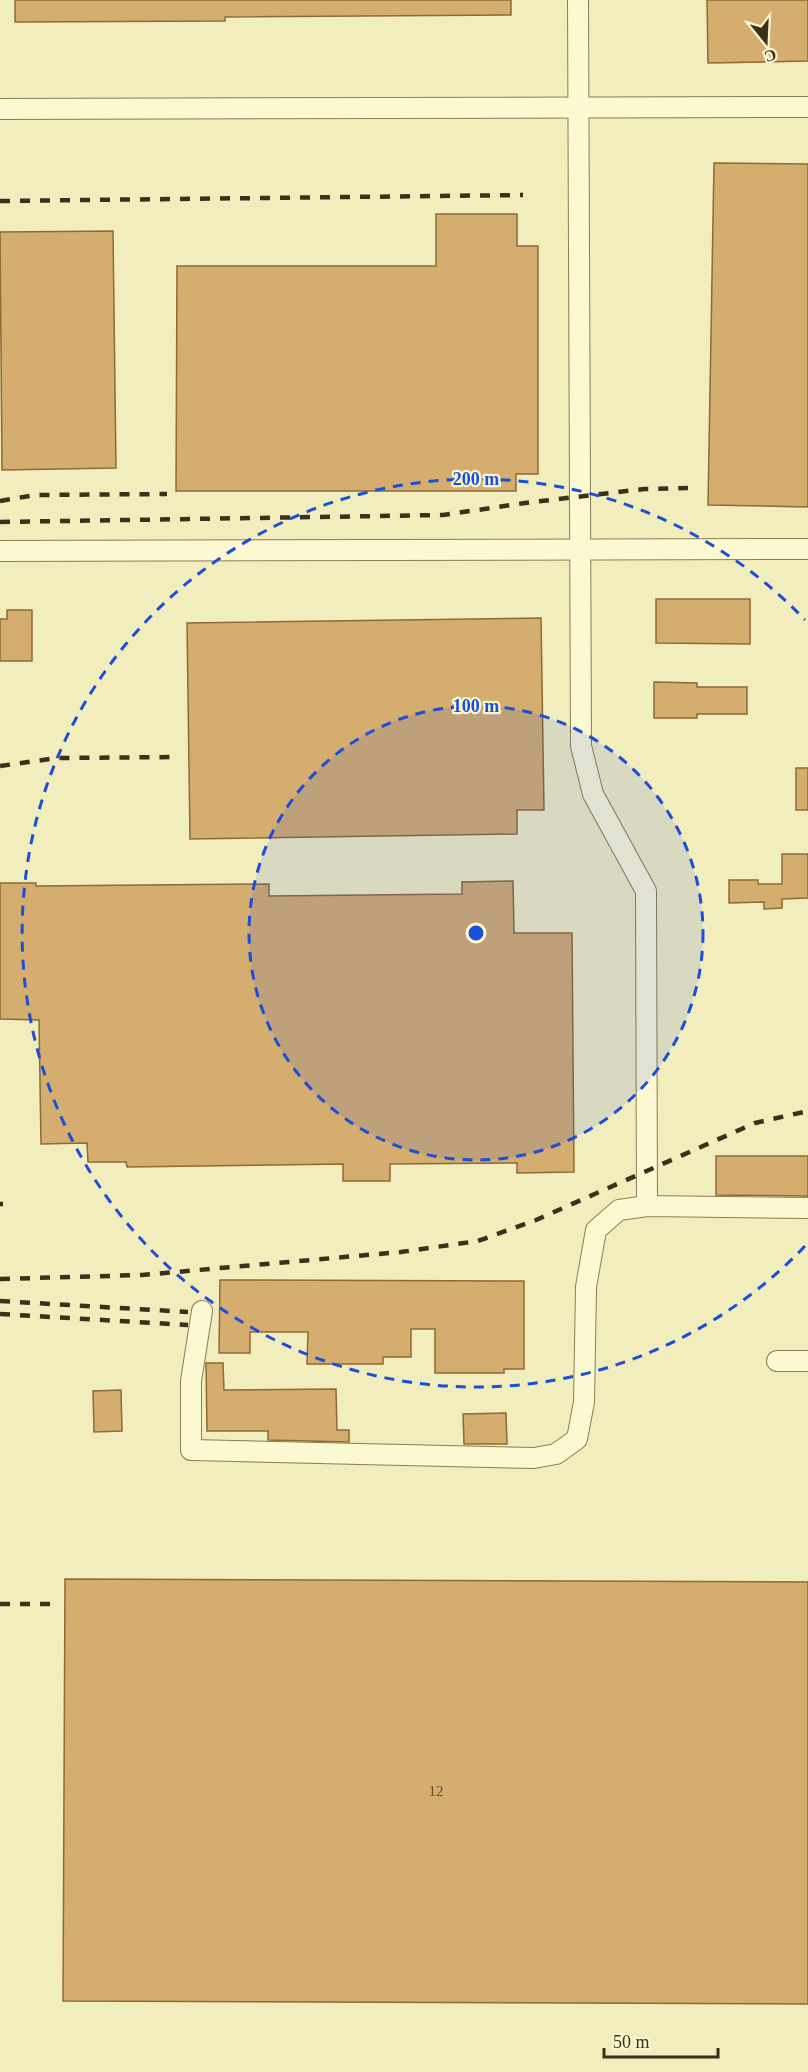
<svg xmlns="http://www.w3.org/2000/svg" width="808" height="2072" viewBox="0 0 808 2072" font-family="Georgia,serif">
	<style>
		.building { fill: #d4ad6f; stroke: #8d6a38; stroke-width: 1.5 }
		.lines { fill: none; stroke-linecap: round; stroke-linejoin: round }
		.minor-casing { stroke: #8c7d55; stroke-width: 22 }
		.minor { stroke: #fcf8d1; stroke-width: 20 }
		.rail { stroke: #3a301b; stroke-width: 4.5; stroke-dasharray: 10 10; stroke-linecap: butt }
		.ring { fill: none; stroke: #1d4ed8; stroke-width: 3; stroke-dasharray: 10 8 }
		.labels { text-anchor: middle; dominant-baseline: central; stroke-width: 4.5; stroke-linejoin: round; paint-order: stroke }
		.number-label { font-size: 15px; fill: #604f30 }
		.centre { fill: #1d4ed8; stroke: #f9f5ce; stroke-width: 3 }
		.ring-label { font-size: 18px; text-anchor: middle; font-weight: bold; fill: #1d4ed8; stroke: #f9f5ce; stroke-width: 4.5; stroke-linejoin: round; paint-order: stroke }
	</style>
	<rect width="100%" height="100%" fill="#f2edbd"/>
	<g class="building">
		<polygon points="15,0 511,0 511,15 225,17 225,21 15,22"/>
		<polygon points="707,0 808,0 808,61 708,63"/>
		<polygon points="714,163 808,164 808,507 708,505"/>
		<polygon points="436,214 517,214 517,246 538,246 538,474 516,474 516,491 176,491 177,266 436,266"/>
		<polygon points="113,231 116,468 2,470 0,232"/>
		<polygon points="656,599 750,599 750,644 656,643"/>
		<polygon points="7,610 32,610 32,661 0,661 0,619 7,619"/>
		<polygon points="541,618 544,810 517,810 517,834 190,839 187,623"/>
		<polygon points="654,682 697,683 697,687 747,687 747,714 697,714 697,718 654,718"/>
		<rect x="796" y="768" width="12" height="42"/>
		<polygon points="782,854 808,854 808,898 782,899 782,908 764,909 764,902 729,903 729,880 758,880 758,884 782,884"/>
		<polygon points="513,881 514,933 572,933 574,1172 517,1173 517,1163 390,1164 390,1181 343,1181 343,1164 127,1167 126,1162 88,1162 87,1143 41,1144 39,1020 0,1019 0,883 36,883 36,886 269,884 269,896 462,894 462,882"/>
		<polygon points="716,1156 808,1156 808,1196 716,1195"/>
		<polygon points="220,1280 524,1281 524,1369 504,1369 504,1373 435,1373 435,1329 411,1329 411,1357 383,1357 383,1364 307,1364 308,1332 250,1332 250,1353 219,1353"/>
		<polygon points="206,1363 223,1363 224,1390 336,1389 337,1430 349,1430 349,1442 268,1440 268,1431 207,1431"/>
		<polygon points="121,1390 122,1431 94,1432 93,1391"/>
		<polygon points="506,1413 507,1444 464,1444 463,1414"/>
		<polygon points="65,1579 808,1582 808,2004 63,2001"/>
	</g>
	<g class="lines">
		<defs>
			<g id="minor">
				<polyline points="578,0 581,746 593,794 646,891 647,1206"/>
				<polyline points="0,109 808,107"/>
				<polyline points="0,551 808,549"/>
				<polyline points="202,1311 191,1381 191,1450 534,1458 556,1454 577,1439 584,1402 586,1287 596,1230 619,1210 647,1206 808,1208"/>
				<polyline points="777,1361 808,1361"/>
			</g>
		</defs>
		<use href="#minor" class="minor-casing"/>
		<use href="#minor" class="minor"/>
		<g class="rail">
			<polyline points="0,201 523,195"/>
			<polyline points="0,501 35,495 167,494"/>
			<polyline points="0,522 443,515 525,503 644,489 688,488"/>
			<polyline points="0,766 57,758 175,757"/>
			<polyline points="0,1204 3,1204"/>
			<polyline points="0,1279 142,1275 401,1252 478,1241 536,1220 755,1123 808,1111"/>
			<polyline points="0,1301 188,1312"/>
			<polyline points="0,1314 188,1325"/>
			<polyline points="0,1604 54,1604"/>
		</g>
	</g>
	<circle cx="476" cy="933" r="227" fill="#1d4ed8" fill-opacity=".12"/>
	<g class="ring">
		<circle cx="476" cy="933" r="227"/>
		<path d="M805 1246A454 454 0 1 1 805 620"/>
	</g>
	<g class="labels">
		<g class="number-label">
			<text x="436" y="1791">12</text>
		</g>
	</g>
	<circle cx="476" cy="933" r="9" class="centre"/>
	<g class="ring-label">
		<text x="476" y="485">200 m</text>
		<text x="476" y="712">100 m</text>
	</g>
	<g transform="translate(766 42) rotate(162)" stroke="#f9f5ce" stroke-width="4.5" paint-order="stroke">
	<path d="M0-4.5L10 22L0 15L-10 22Z" fill="#3a301b"/>
	<text y="-9" font-size="16" font-weight="bold" text-anchor="middle" fill="#3a301b">С</text>
	</g>
	<path d="M604 2048v9h114v-9" fill="none" stroke="#3a301b" stroke-width="3"/>
	<text x="613" y="2048" font-size="18" fill="#3a301b" stroke="#f9f5ce" stroke-width="4.5" paint-order="stroke">50 m</text>
</svg>
